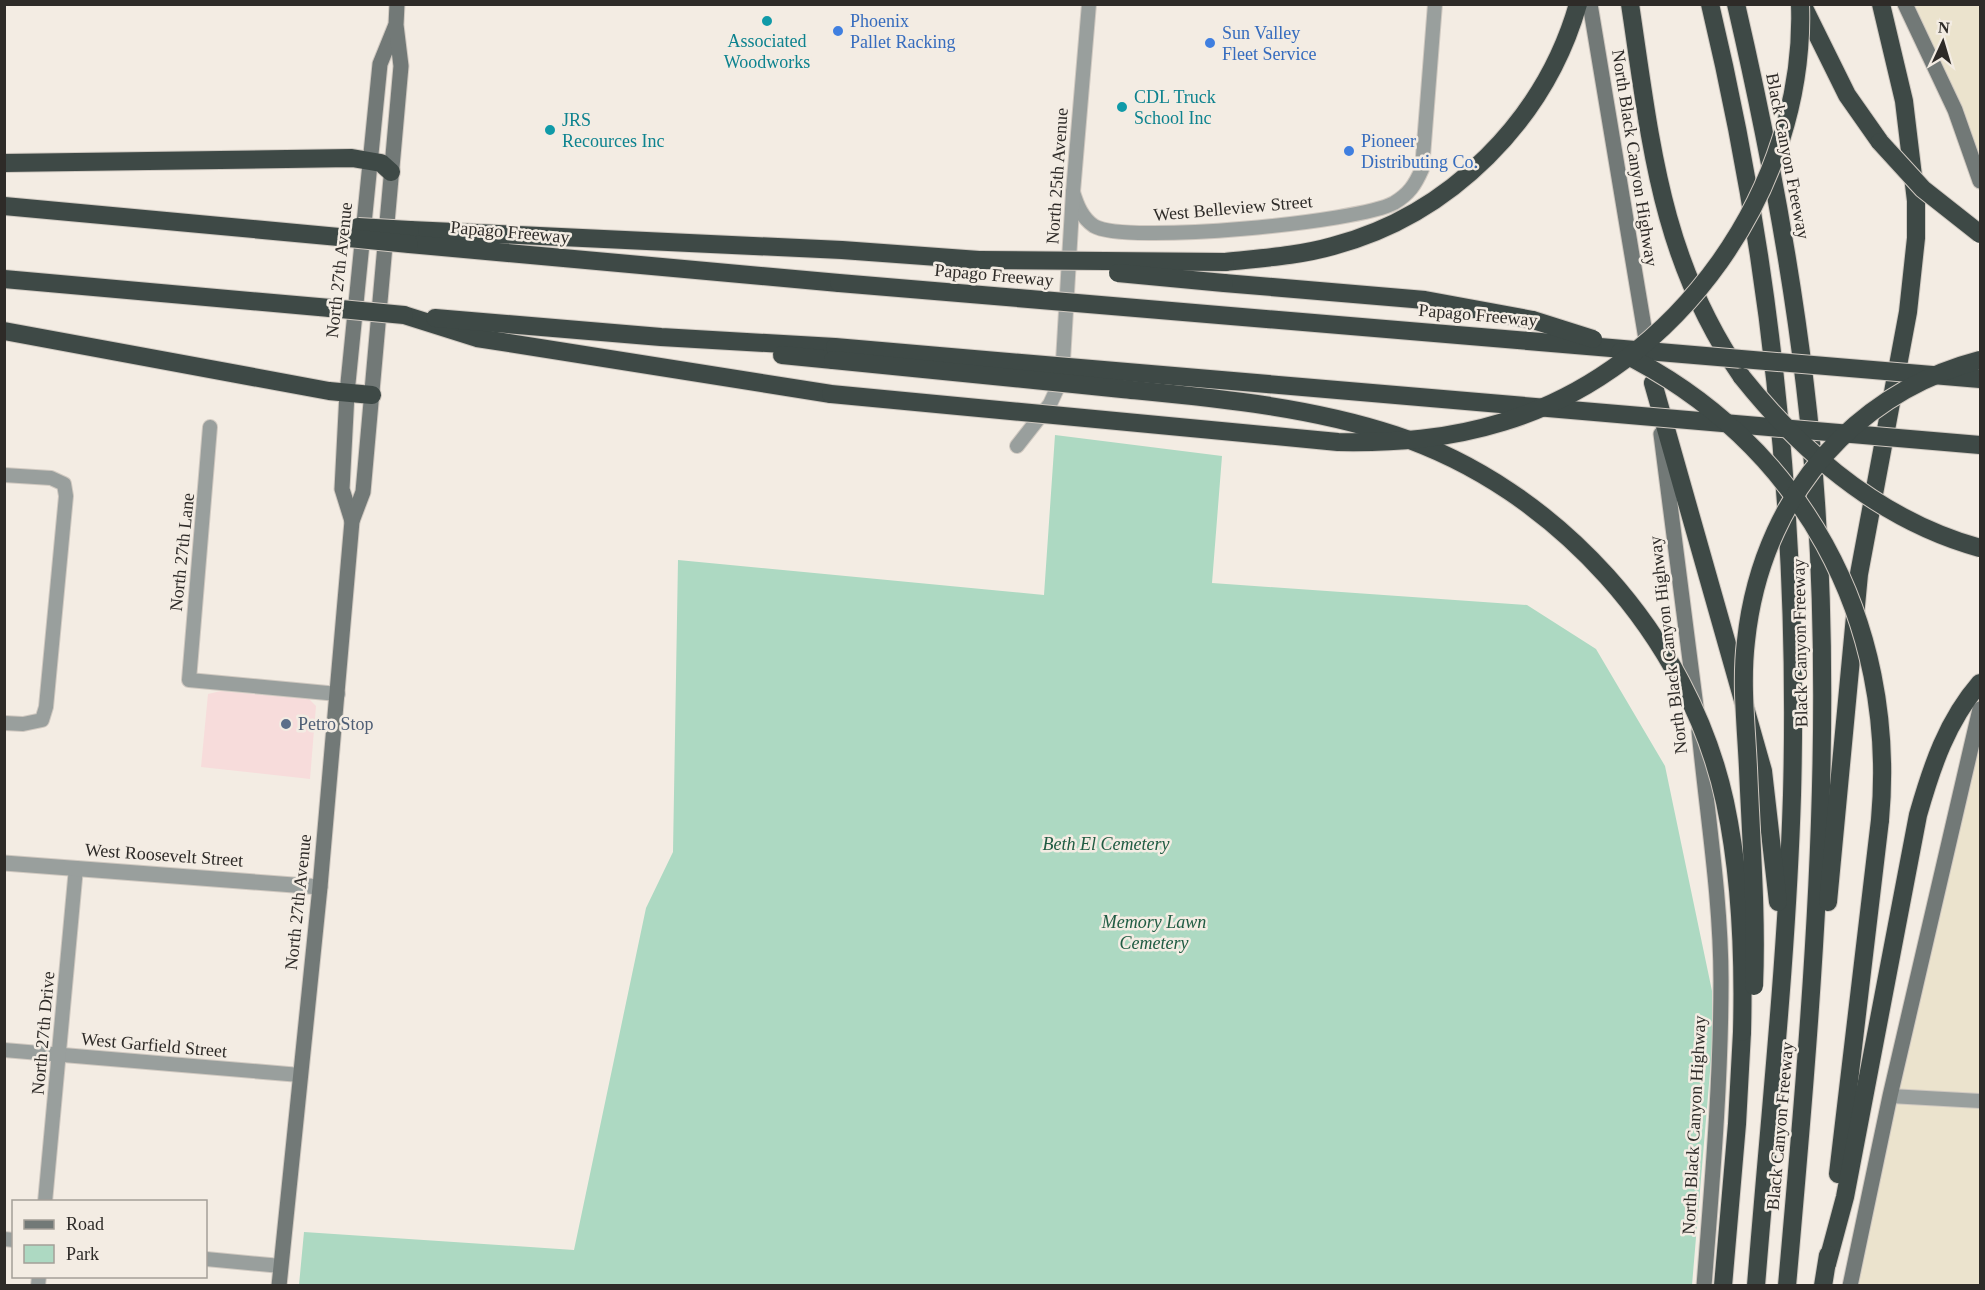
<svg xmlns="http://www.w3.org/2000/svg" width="1985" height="1290" viewBox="0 0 1985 1290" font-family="Georgia,serif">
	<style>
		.commercial { fill: #f7dcdb }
		.industrial { fill: #ebe3cd }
		.green { fill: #add9c2 }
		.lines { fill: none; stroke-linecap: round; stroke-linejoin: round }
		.minor-casing { stroke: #d0c9c1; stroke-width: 16 }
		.tertiary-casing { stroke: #d0c9c1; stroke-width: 17 }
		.secondary-casing { stroke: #d0c9c1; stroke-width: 17 }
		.motorway-casing { stroke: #d0c9c1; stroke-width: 20 }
		.minor { stroke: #999f9d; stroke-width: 14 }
		.tertiary { stroke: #999f9d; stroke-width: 15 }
		.secondary { stroke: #727977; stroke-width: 15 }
		.motorway { stroke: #3e4946; stroke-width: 18 }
		.motorway-bridge-casing { stroke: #d0c9c1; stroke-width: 20; stroke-linecap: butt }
		.motorway-bridge { stroke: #3e4946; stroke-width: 18 }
		.culture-dot { fill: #0f9aa8; stroke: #f3ece3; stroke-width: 2 }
		.shop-dot { fill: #3f7fe0; stroke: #f3ece3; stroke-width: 2 }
		.service-dot { fill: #5c6f8a; stroke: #f3ece3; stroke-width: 2 }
		.labels { text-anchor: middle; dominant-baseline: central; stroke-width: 5; stroke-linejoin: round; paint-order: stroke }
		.shop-label { font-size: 18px; fill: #366cbe; stroke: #f3ece3; text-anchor: start }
		.culture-label { font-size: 18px; fill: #0d838f; stroke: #f3ece3; text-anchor: start }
		.street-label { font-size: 18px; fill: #2e2b28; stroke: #f3ece3 }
		.service-label { font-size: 18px; fill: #4e5e75; stroke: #f3ece3; text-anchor: start }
		.park-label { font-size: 18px; font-style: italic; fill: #205c43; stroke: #f3ece3 }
	</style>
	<rect width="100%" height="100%" fill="#f3ece3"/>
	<polygon class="commercial" points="221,691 309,699 316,706 310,779 201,767 208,694"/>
	<g class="industrial">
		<polygon points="1911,5 1980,5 1980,158 1960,104"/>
		<polygon points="1980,731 1980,1285 1857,1286 1864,1242"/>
	</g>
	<polygon class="green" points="1055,435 1222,456 1212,583 1527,605 1596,649 1665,766 1712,991 1712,1048 1692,1285 299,1285 304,1232 574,1250 646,908 673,852 678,560 1044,595"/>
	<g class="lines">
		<defs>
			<g id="minor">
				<path d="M1073,192C1077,205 1082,218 1094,226C1125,245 1360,222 1394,203C1409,194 1415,185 1422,169L1435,4"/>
				<polyline points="210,427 189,680 338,694"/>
				<polyline points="1017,446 1050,404 1062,378 1073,192 1089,4"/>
				<polyline points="4,475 51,478 64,484 66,496 46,707 42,720 23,724 4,723"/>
				<polyline points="4,1050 300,1075"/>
				<polyline points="1890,1096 1980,1101"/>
				<polyline points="45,1202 76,868"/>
				<polyline points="4,1239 14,1240"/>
				<polyline points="206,1259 281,1266"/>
				<polyline points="38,1286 39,1276"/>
			</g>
			<polyline id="tertiary" points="4,863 320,887"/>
			<g id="secondary">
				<polyline points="1590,4 1648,351"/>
				<polyline points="1905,4 1955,110 1980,181"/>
				<polyline points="1661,434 1696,707"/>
				<polyline points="352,521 342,489 347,393 380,64 395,27"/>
				<path d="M1699,731C1707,814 1721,898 1721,981C1721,1083 1712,1184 1704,1286"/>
				<polyline points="279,1286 320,887 352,521 363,492 401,66 396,25 397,4"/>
				<polyline points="1850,1286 1890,1096 1980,709"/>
			</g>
			<g id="motorway">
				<path d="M1630,4C1651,143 1660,258 1742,377"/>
				<path d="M1710,4C1772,263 1799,529 1792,795C1787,958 1769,1122 1756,1286"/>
				<path d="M1736,4C1774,168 1805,336 1816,503C1834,764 1810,1025 1787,1286"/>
				<polyline points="1802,4 1847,95 1880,142"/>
				<polyline points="4,163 352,158 381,163 391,172"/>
				<polyline points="4,206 339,237"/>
				<polyline points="410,230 842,250 979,260"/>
				<polyline points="409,244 839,283"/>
				<path d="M1225,262C1261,258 1298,256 1333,246C1450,215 1545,120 1578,4"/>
				<polyline points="4,279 330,308"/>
				<polyline points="1224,283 1425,300 1533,320"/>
				<polyline points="404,315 477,338 831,394"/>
				<polyline points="435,318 661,337 835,347"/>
				<polyline points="4,331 329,391 372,395"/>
				<polyline points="782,355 833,360"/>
				<polyline points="1653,383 1763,771 1778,902"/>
				<polyline points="1828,902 1859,574 1908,312 1916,238 1916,201 1904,101 1881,4"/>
				<polyline points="1838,1174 1880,820"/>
				<path d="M1827,1264L1845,1197L1918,815C1932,766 1947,721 1980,683"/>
				<polyline points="1723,1286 1737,1124 1742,1032"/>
				<polyline points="1823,1286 1828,1255"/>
			</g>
		</defs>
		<use href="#minor" class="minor-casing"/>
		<use href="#tertiary" class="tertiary-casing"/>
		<use href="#secondary" class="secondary-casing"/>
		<use href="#motorway" class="motorway-casing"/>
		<use href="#minor" class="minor"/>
		<use href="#tertiary" class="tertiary"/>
		<use href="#secondary" class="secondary"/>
		<use href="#motorway" class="motorway"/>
		<defs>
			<g id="motorway-bridge">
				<polyline points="1880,142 1923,189 1980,234"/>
				<polyline points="358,227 410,230"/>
				<polyline points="339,237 409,244"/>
				<polyline points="979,260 1225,262"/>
				<polyline points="1118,273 1224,283"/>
				<polyline points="839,283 1980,379"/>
				<polyline points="330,308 404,315"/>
				<polyline points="1533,320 1593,339"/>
				<polyline points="835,347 1980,445"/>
				<path d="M1620,352C1801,441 1898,620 1880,820"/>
				<path d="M833,360C930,370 1026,379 1122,389C1214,398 1307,406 1395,435C1556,488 1689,636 1725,802C1741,877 1744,955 1742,1032"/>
				<path d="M1742,377C1805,456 1882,521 1980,548"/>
				<path d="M831,394L1338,442C1395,443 1448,439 1503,422C1678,369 1807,187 1800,4"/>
				<path d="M1754,986C1757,914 1751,841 1748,768C1746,726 1741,683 1746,641C1754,565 1785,493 1840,439C1880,400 1926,374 1980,360"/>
			</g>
		</defs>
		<use href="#motorway-bridge" class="motorway-bridge-casing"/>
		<use href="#motorway-bridge" class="motorway-bridge"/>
	</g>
	<g class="culture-dot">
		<circle cx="767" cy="21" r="6"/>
		<circle cx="1122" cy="107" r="6"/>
		<circle cx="550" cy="130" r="6"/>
	</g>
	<g class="shop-dot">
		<circle cx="838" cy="31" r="6"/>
		<circle cx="1210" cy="43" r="6"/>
		<circle cx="1349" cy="151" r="6"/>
	</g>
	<circle class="service-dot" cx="286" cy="724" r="6"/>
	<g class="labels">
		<g class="shop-label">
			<text x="850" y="21">Phoenix<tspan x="850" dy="21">Pallet Racking</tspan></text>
			<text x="1222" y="33">Sun Valley<tspan x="1222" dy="21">Fleet Service</tspan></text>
			<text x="1361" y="141">Pioneer<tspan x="1361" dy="21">Distributing Co.</tspan></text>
		</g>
		<g class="culture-label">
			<text x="767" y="41" text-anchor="middle">Associated<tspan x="767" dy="21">Woodworks</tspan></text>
			<text x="1134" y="97">CDL Truck<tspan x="1134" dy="21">School Inc</tspan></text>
			<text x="562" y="120">JRS<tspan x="562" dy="21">Recources Inc</tspan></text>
		</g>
		<g class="street-label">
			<text transform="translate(1788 156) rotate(79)">Black Canyon Freeway</text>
			<text transform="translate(1635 158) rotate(81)">North Black Canyon Highway</text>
			<text transform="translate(1057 176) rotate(-86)">North 25th Avenue</text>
			<text transform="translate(1233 208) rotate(-5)">West Belleview Street</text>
			<text transform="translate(510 232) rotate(5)">Papago Freeway</text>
			<text transform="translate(339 270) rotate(-84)">North 27th Avenue</text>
			<text transform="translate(994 275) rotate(5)">Papago Freeway</text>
			<text transform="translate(1478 315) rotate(5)">Papago Freeway</text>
			<text transform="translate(182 552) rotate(-84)">North 27th Lane</text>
			<text transform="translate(1800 643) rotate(-91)">Black Canyon Freeway</text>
			<text transform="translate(1668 645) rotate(-97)">North Black Canyon Highway</text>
			<text transform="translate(164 855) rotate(4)">West Roosevelt Street</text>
			<text transform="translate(298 902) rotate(-84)">North 27th Avenue</text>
			<text transform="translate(43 1033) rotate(-85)">North 27th Drive</text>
			<text transform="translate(154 1045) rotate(5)">West Garfield Street</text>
			<text transform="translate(1694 1125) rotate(-87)">North Black Canyon Highway</text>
			<text transform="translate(1780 1126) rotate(-85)">Black Canyon Freeway</text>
		</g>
		<g class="service-label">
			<text x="298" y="724">Petro Stop</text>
		</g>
		<g class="park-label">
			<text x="1106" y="844">Beth El Cemetery</text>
			<text x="1154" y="922">Memory Lawn<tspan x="1154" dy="21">Cemetery</tspan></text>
		</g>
	</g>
	<rect width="1985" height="1290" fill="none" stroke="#2e2b28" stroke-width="12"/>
	<rect x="12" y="1200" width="195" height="78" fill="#f3ece3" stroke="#a49f98" stroke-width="1.5"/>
	<rect x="24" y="1220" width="30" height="9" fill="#727977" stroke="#a49f98" stroke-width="1.5"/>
	<text x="66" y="1230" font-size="18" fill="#2e2b28">Road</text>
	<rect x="24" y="1245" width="30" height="18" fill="#add9c2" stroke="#a49f98" stroke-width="1.5"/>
	<text x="66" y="1260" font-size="18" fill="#2e2b28">Park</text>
	<g transform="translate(1943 42) rotate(4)" stroke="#f3ece3" stroke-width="4.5" paint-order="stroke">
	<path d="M0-4.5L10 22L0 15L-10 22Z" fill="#2e2b28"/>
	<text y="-9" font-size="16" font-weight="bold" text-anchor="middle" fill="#2e2b28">N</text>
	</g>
</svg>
